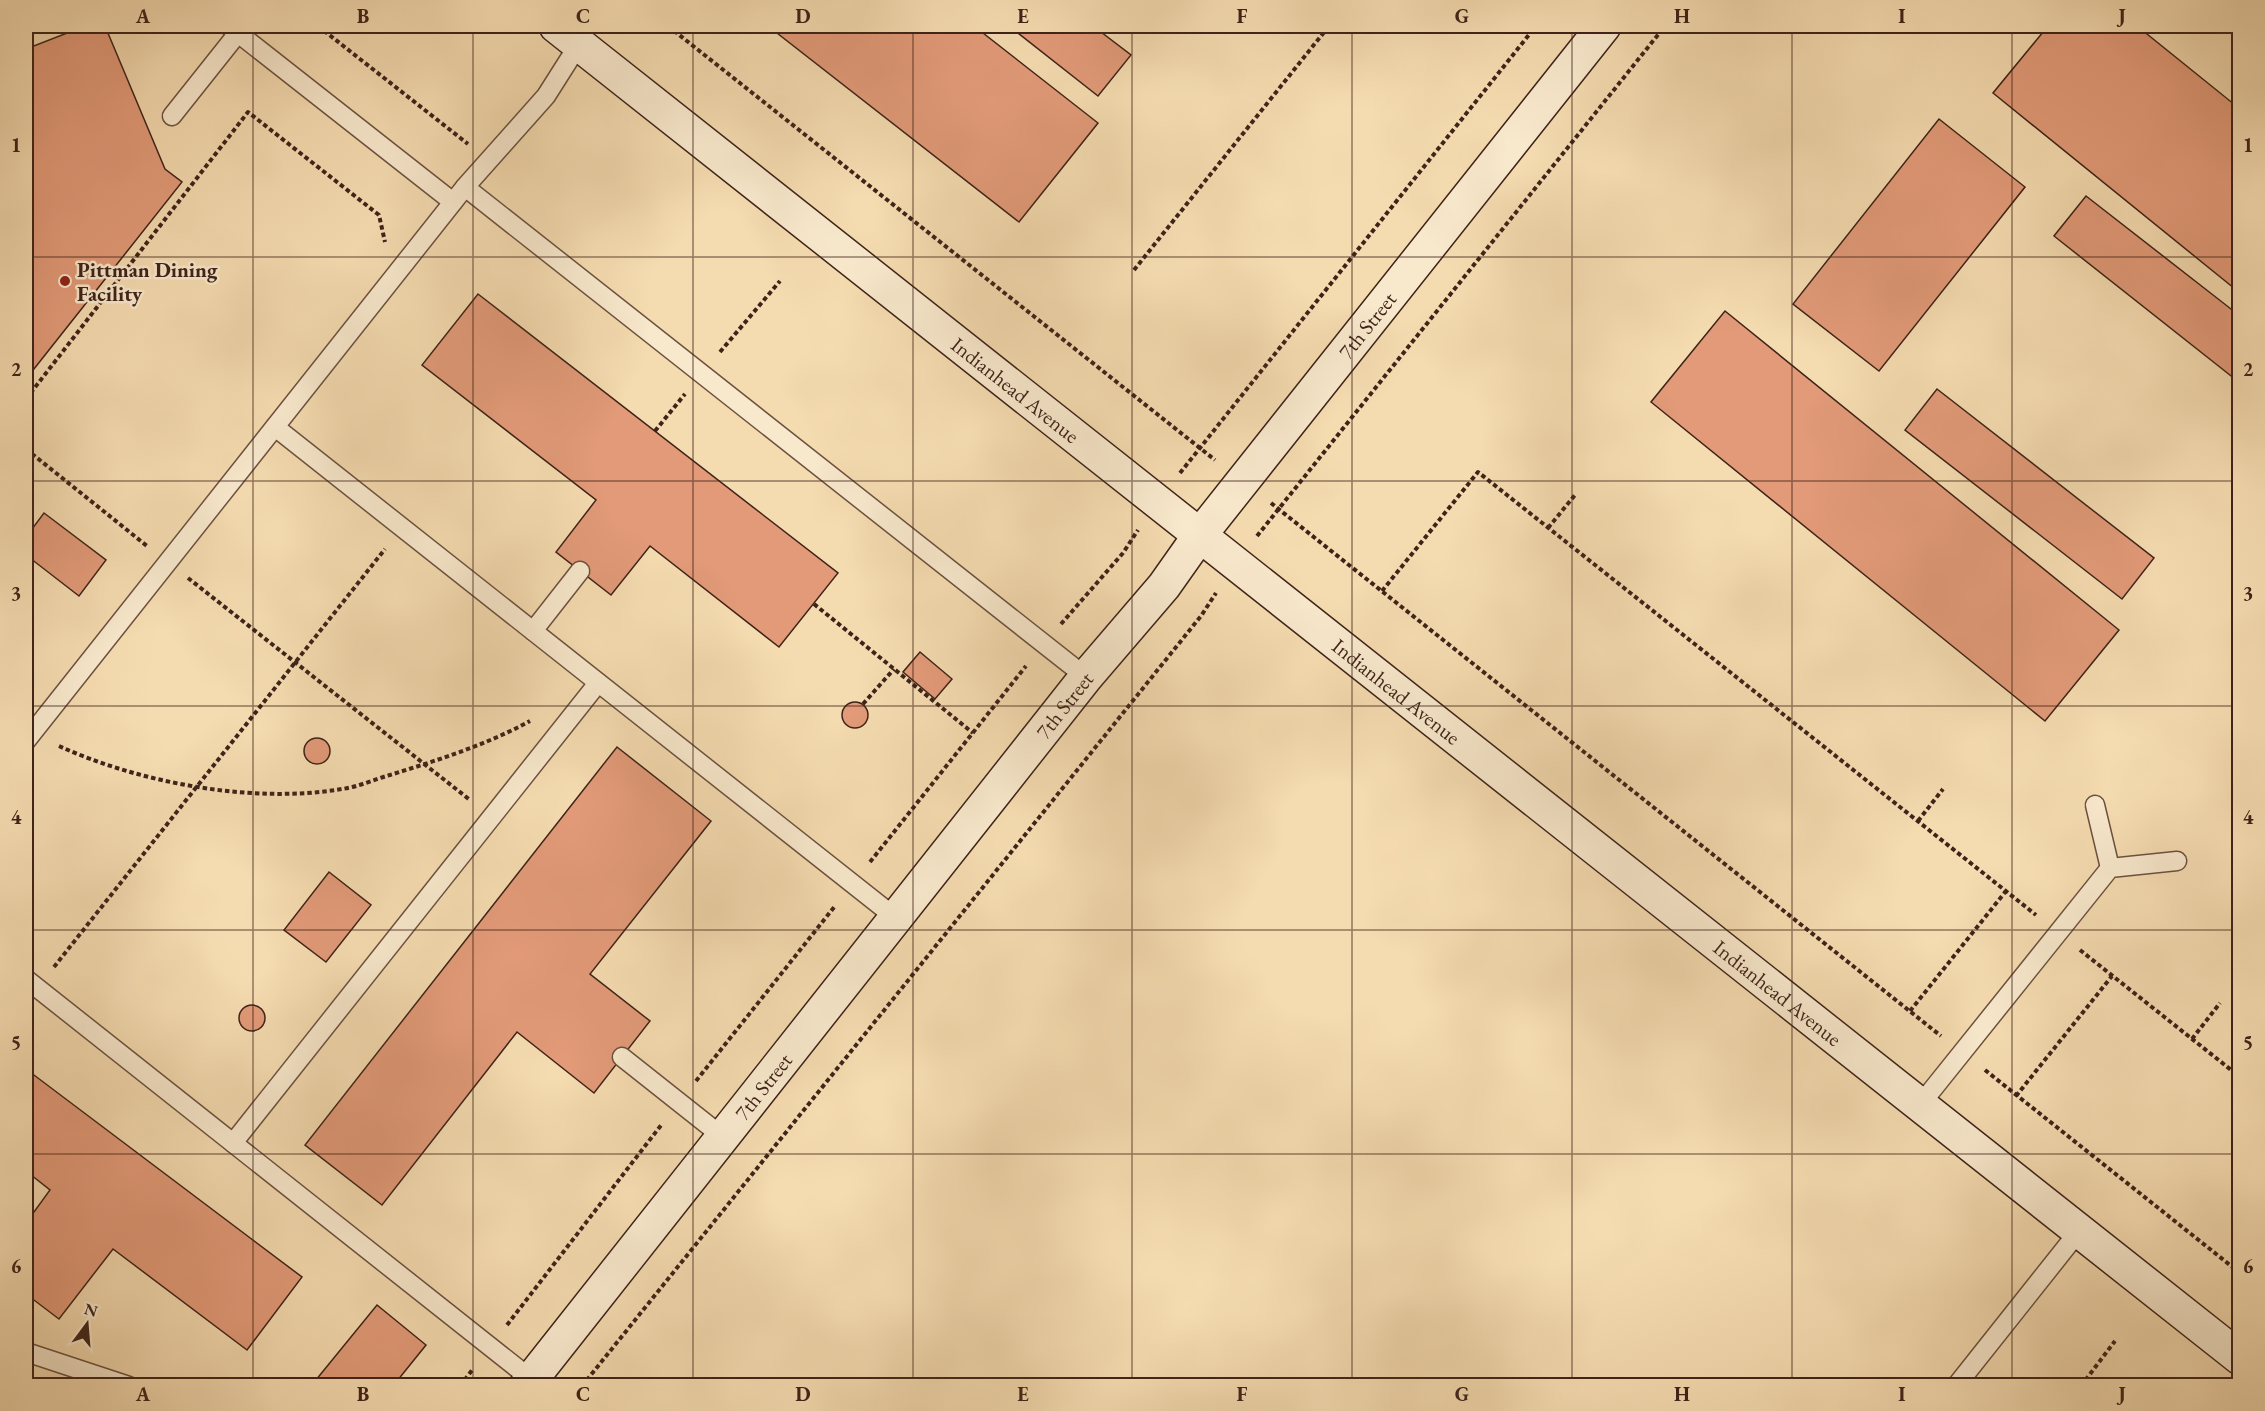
<svg xmlns="http://www.w3.org/2000/svg" width="2265" height="1411" viewBox="0 0 2265 1411" font-family="'EB Garamond',serif">
	<style>
		.building { fill: #e29a78; stroke: #3e2319; stroke-width: 1.5 }
		.lines { fill: none; stroke-linecap: round; stroke-linejoin: round }
		.lane-casing { stroke: #6c513f; stroke-width: 21 }
		.secondary-casing { stroke: #3e2319; stroke-width: 36 }
		.path { stroke: #3e2319; stroke-width: 4; stroke-dasharray: 4.5 3; stroke-linecap: butt }
		.lane { stroke: #f8e8cc; stroke-width: 18 }
		.secondary { stroke: #f8e8cc; stroke-width: 33 }
		.grid { fill: none; stroke: #3e2319; stroke-width: 1.5; stroke-opacity: 0.55 }
		.poi-dot { fill: #8f2418; stroke: #f8e8cc; stroke-width: 2 }
		.labels { text-anchor: middle; dominant-baseline: central; stroke-width: 5; stroke-linejoin: round; paint-order: stroke }
		.poi-label { font-size: 21px; font-weight: bold; fill: #3e2319; stroke: #f8e8cc; text-anchor: start }
		.street-label { font-size: 21px; fill: #3e2319; stroke: #f8e8cc }
		.neatline { fill: none; stroke: #3e2319; stroke-width: 2 }
		.grid-label { font-size: 20px; text-anchor: middle; font-weight: bold; fill: #3e2319 }
	</style>
	<rect width="100%" height="100%" fill="#f5dbb0"/>
	<filter id="stains"><feTurbulence type="fractalNoise" baseFrequency=".00333" numOctaves="4"/><feColorMatrix values="0 0 0 0 .2 0 0 0 0 .09 0 0 0 0 .02 0 0 0 .5 -.17"/></filter>
	<radialGradient id="worn" r=".72"><stop offset=".6" stop-color="#630" stop-opacity="0"/><stop offset="1" stop-color="#630" stop-opacity=".3"/></radialGradient>
	<g class="building">
		<polygon points="85,26 105,26 165,169 182,182 26,379 26,49"/>
		<polygon points="768,26 974,26 1098,123 1019,222"/>
		<polygon points="1009,26 1093,26 1131,55 1098,96"/>
		<polygon points="2048,26 2137,26 2240,109 2240,293 1993,93"/>
		<polygon points="1939,119 2025,187 1879,371 1793,304"/>
		<polygon points="2086,196 2240,316 2240,383 2054,236"/>
		<polygon points="478,294 838,573 779,647 650,546 611,595 556,552 596,500 422,365"/>
		<polygon points="1725,311 2119,630 2045,721 1651,402"/>
		<polygon points="1937,389 2154,558 2122,599 1905,430"/>
		<polygon points="44,513 106,560 79,596 26,555 26,537"/>
		<polygon points="920,652 952,679 935,699 903,672"/>
		<circle cx="855" cy="715" r="13"/>
		<circle cx="317" cy="751" r="13"/>
		<polygon points="617,747 711,821 590,974 650,1021 594,1093 517,1032 382,1205 305,1145"/>
		<polygon points="329,872 371,905 326,962 284,930"/>
		<circle cx="252" cy="1018" r="13"/>
		<polygon points="26,1069 302,1277 247,1350 113,1249 59,1319 26,1294 26,1223 50,1190 26,1171"/>
		<polygon points="377,1305 426,1345 393,1386 311,1386"/>
	</g>
	<g class="lines">
		<defs>
			<g id="lane">
				<polyline points="229,26 453,202"/>
				<polyline points="172,116 238,33"/>
				<polyline points="465,187 1086,677"/>
				<polyline points="275,427 896,918"/>
				<polyline points="533,631 580,571"/>
				<polyline points="26,741 465,187 546,96 579,44"/>
				<polyline points="2095,805 2110,868"/>
				<polyline points="26,979 531,1379"/>
				<polyline points="622,1057 723,1137"/>
				<polyline points="1920,1105 2110,868 2177,861"/>
				<polyline points="233,1143 598,683"/>
				<polyline points="26,1352 129,1386"/>
				<polyline points="1956,1386 2079,1231"/>
			</g>
			<g id="secondary">
				<path id="s1" d="M556,26L2240,1358"/>
				<path id="s2" d="M526,1386L1086,677L1164,586L1200,535L1604,26"/>
			</g>
		</defs>
		<use href="#lane" class="lane-casing"/>
		<use href="#secondary" class="secondary-casing"/>
		<g class="path">
			<polyline points="318,26 468,144"/>
			<polyline points="668,26 1215,460"/>
			<polyline points="1134,270 1329,26"/>
			<polyline points="720,352 780,281"/>
			<polyline points="26,399 248,112 379,215 385,242"/>
			<polyline points="655,431 685,394"/>
			<polyline points="26,449 147,546"/>
			<polyline points="1180,473 1536,26"/>
			<polyline points="1271,503 1941,1036"/>
			<polyline points="1548,528 1575,495"/>
			<polyline points="1257,536 1665,26"/>
			<polyline points="188,578 470,800"/>
			<polyline points="1382,591 1478,472 2036,915"/>
			<polyline points="814,604 973,733"/>
			<polyline points="1061,624 1123,553 1138,530"/>
			<polyline points="863,704 894,669"/>
			<path d="M59,746C140,783 253,804 342,789C358,787 375,779 390,775C438,760 486,745 530,721"/>
			<polyline points="1918,821 1943,789"/>
			<polyline points="870,862 1026,666"/>
			<polyline points="2080,950 2240,1077"/>
			<polyline points="54,967 385,549"/>
			<polyline points="1910,1011 2006,891"/>
			<polyline points="2192,1039 2220,1003"/>
			<polyline points="1985,1070 2240,1273"/>
			<polyline points="696,1081 835,906"/>
			<polyline points="2016,1096 2112,976"/>
			<polyline points="507,1325 662,1124"/>
			<polyline points="460,1386 473,1369"/>
			<polyline points="582,1386 1201,616 1216,593"/>
			<polyline points="2081,1386 2115,1341"/>
		</g>
		<use href="#lane" class="lane"/>
		<use href="#secondary" class="secondary"/>
	</g>
	<path class="grid" d="M253,26V1386M473,26V1386M693,26V1386M913,26V1386M1132,26V1386M1352,26V1386M1572,26V1386M1792,26V1386M2012,26V1386M26,257H2240M26,481H2240M26,706H2240M26,930H2240M26,1154H2240"/>
	<circle class="poi-dot" cx="65" cy="281" r="6"/>
	<g class="labels">
		<g class="poi-label">
			<text x="77" y="269">Pittman Dining<tspan x="77" dy="24">Facility</tspan></text>
		</g>
		<g class="street-label">
			<text stroke="none"><textPath href="#s2" startOffset="1354">7th Street</textPath></text>
			<text stroke="none"><textPath href="#s1" startOffset="586">Indianhead Avenue</textPath></text>
			<text stroke="none"><textPath href="#s1" startOffset="1072">Indianhead Avenue</textPath></text>
			<text stroke="none"><textPath href="#s2" startOffset="868">7th Street</textPath></text>
			<text stroke="none"><textPath href="#s1" startOffset="1558">Indianhead Avenue</textPath></text>
			<text stroke="none"><textPath href="#s2" startOffset="382">7th Street</textPath></text>
		</g>
	</g>
	<rect width="2265" height="1411" fill="none" stroke="#f5dbb0" stroke-width="66"/>
	<g transform="translate(87 1324) rotate(16)" stroke="#f8e8cc" stroke-width="4.5" paint-order="stroke">
	<path d="M0-4.5L10 22L0 15L-10 22Z" fill="#3e2319"/>
	<text y="-9" font-size="16" font-weight="bold" text-anchor="middle" fill="#3e2319">N</text>
	</g>
	<rect x="33" y="33" width="2199" height="1345" class="neatline"/>
	<g class="grid-label">
		<text x="143" y="23">A</text>
		<text x="363" y="23">B</text>
		<text x="583" y="23">C</text>
		<text x="803" y="23">D</text>
		<text x="1023" y="23">E</text>
		<text x="1242" y="23">F</text>
		<text x="1462" y="23">G</text>
		<text x="1682" y="23">H</text>
		<text x="1902" y="23">I</text>
		<text x="2122" y="23">J</text>
		<text x="16" y="152">1</text>
		<text x="2248" y="152">1</text>
		<text x="16" y="376">2</text>
		<text x="2248" y="376">2</text>
		<text x="16" y="600">3</text>
		<text x="2248" y="600">3</text>
		<text x="16" y="824">4</text>
		<text x="2248" y="824">4</text>
		<text x="16" y="1049">5</text>
		<text x="2248" y="1049">5</text>
		<text x="16" y="1273">6</text>
		<text x="2248" y="1273">6</text>
		<text x="143" y="1401">A</text>
		<text x="363" y="1401">B</text>
		<text x="583" y="1401">C</text>
		<text x="803" y="1401">D</text>
		<text x="1023" y="1401">E</text>
		<text x="1242" y="1401">F</text>
		<text x="1462" y="1401">G</text>
		<text x="1682" y="1401">H</text>
		<text x="1902" y="1401">I</text>
		<text x="2122" y="1401">J</text>
	</g>
	<rect width="100%" height="100%" filter="url(#stains)"/>
	<rect width="100%" height="100%" fill="url(#worn)"/>
</svg>
